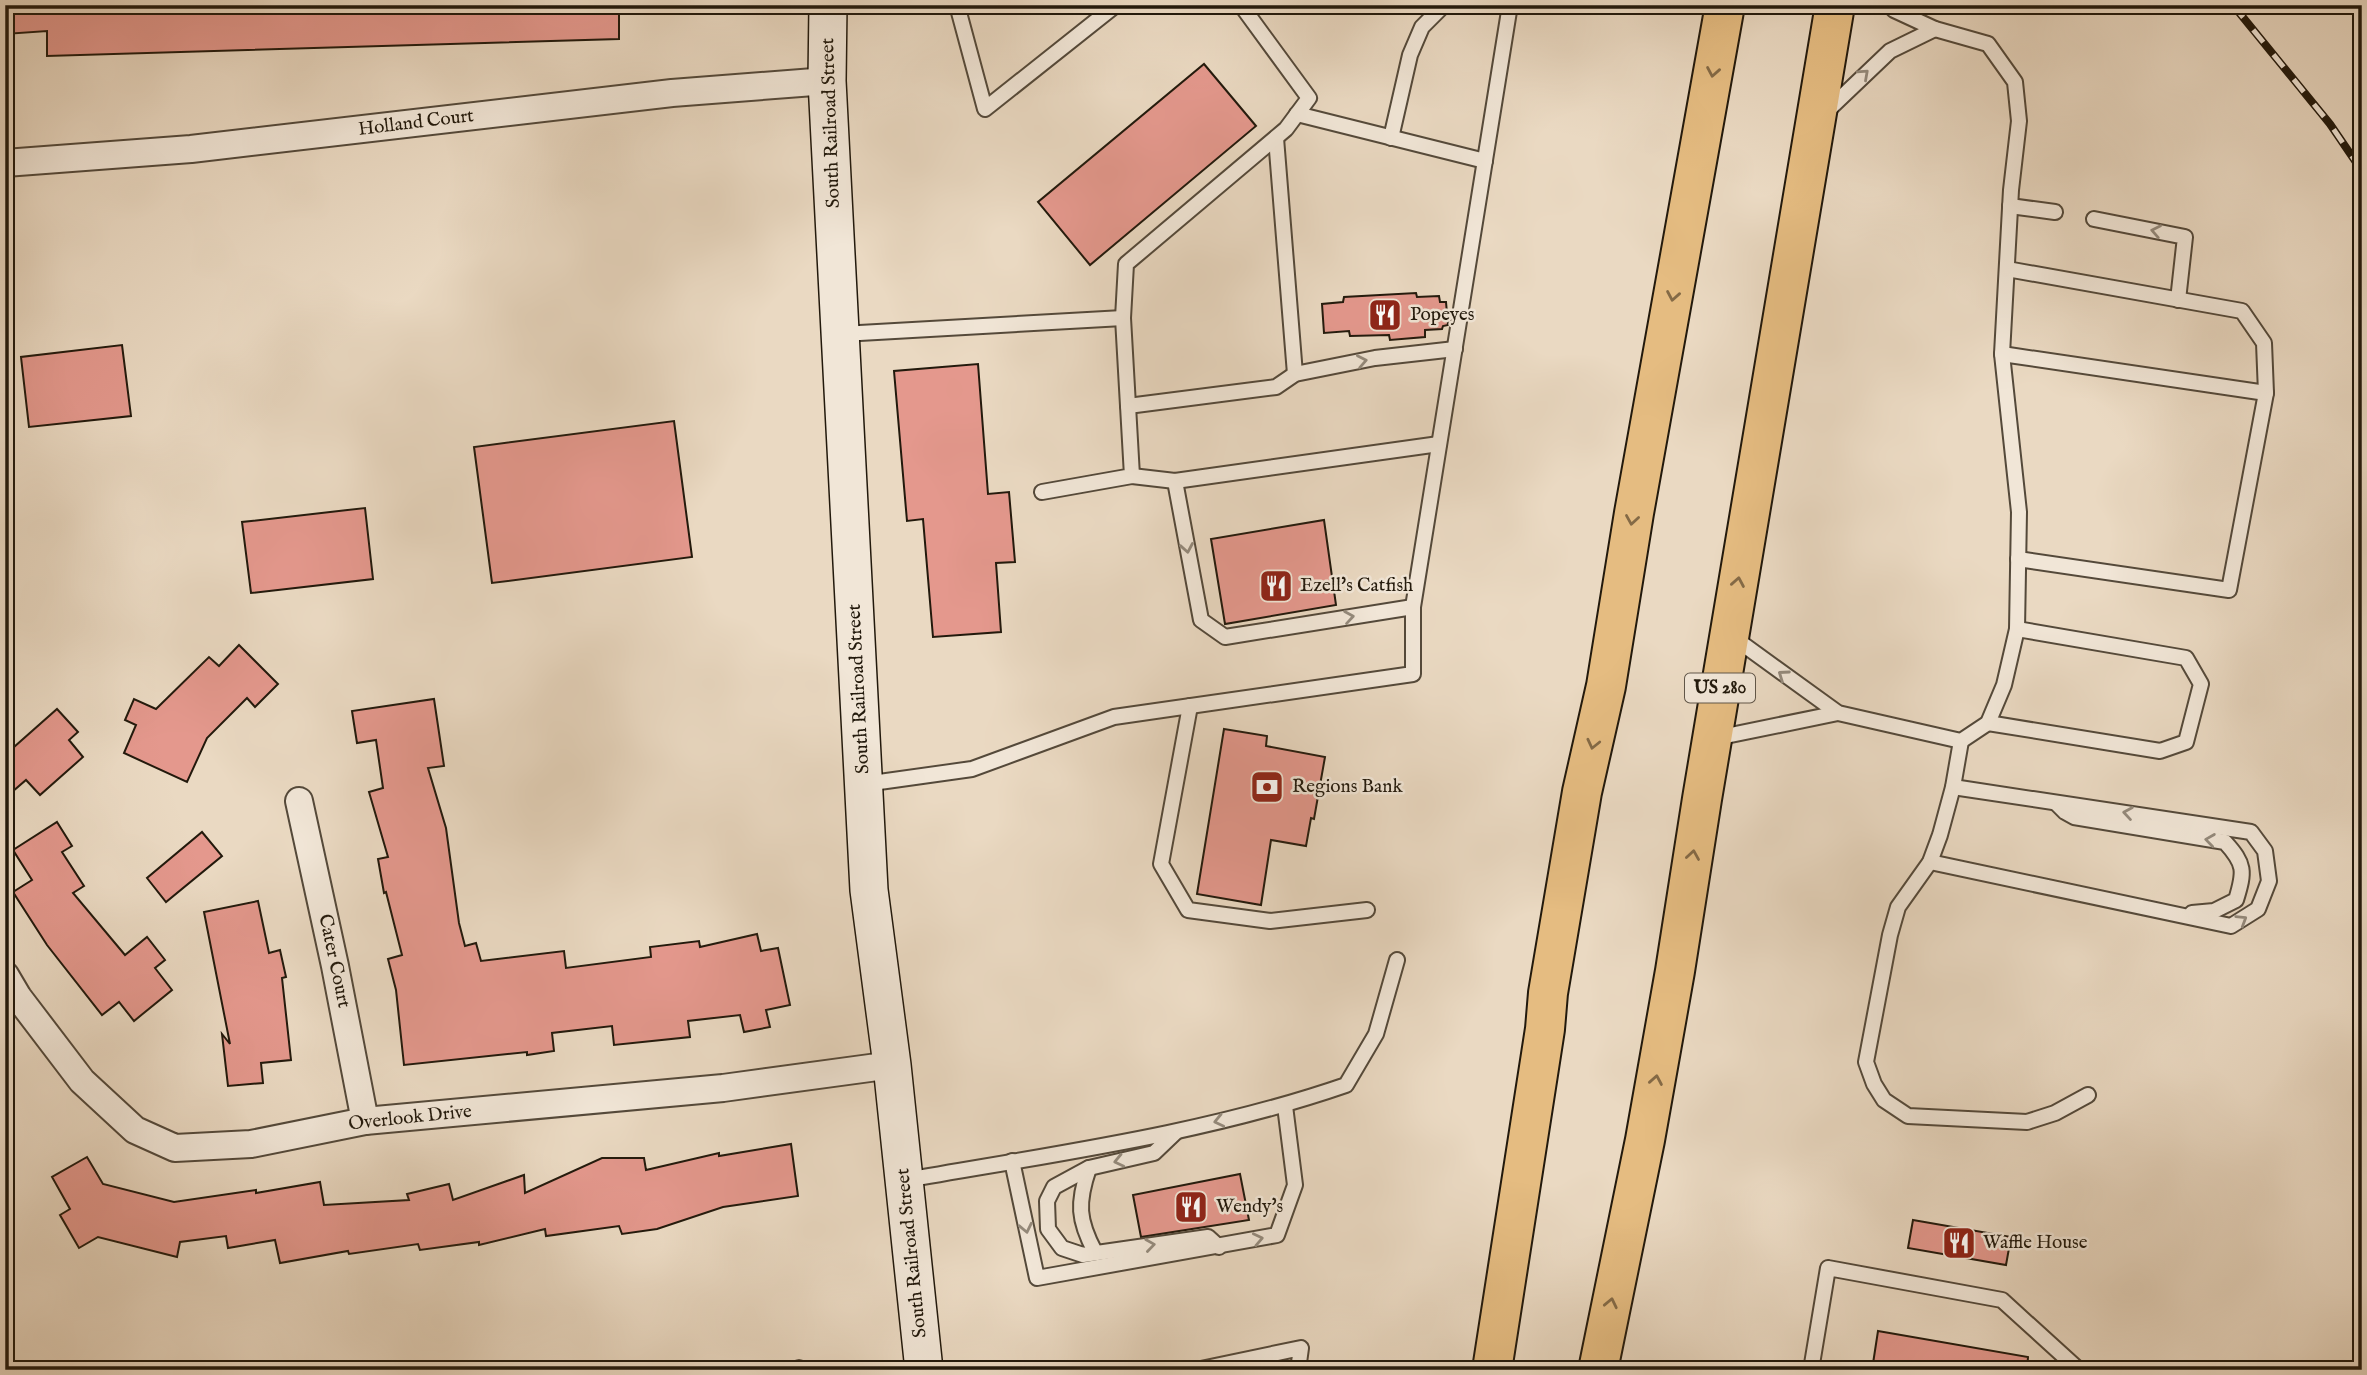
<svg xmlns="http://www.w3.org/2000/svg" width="2367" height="1375" viewBox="0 0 2367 1375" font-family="'IM FELL English',serif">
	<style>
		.building { fill: #e4988d; stroke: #22190c; stroke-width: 2 }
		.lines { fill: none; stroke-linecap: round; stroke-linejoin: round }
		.lane-casing { stroke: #54493a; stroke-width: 18 }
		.street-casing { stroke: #54493a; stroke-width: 30 }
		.secondary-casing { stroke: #22190c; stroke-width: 40 }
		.highway-casing { stroke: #22190c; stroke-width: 42 }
		.lane { stroke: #f1e6d7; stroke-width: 14 }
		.street { stroke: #f1e6d7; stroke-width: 26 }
		.secondary { stroke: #f1e6d7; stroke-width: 37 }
		.highway { stroke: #e5bc81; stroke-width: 38 }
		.rail-casing { stroke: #22190c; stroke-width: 8 }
		.rail { stroke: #f1e6d7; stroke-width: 5; stroke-dasharray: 16; stroke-linecap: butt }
		.oneway { stroke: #846a46 }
		.oneway2 { stroke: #948a7c }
		.labels { text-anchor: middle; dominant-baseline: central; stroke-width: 5; stroke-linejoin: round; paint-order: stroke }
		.shield { fill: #f1e6d7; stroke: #605649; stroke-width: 2 }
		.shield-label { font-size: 18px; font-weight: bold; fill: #22190c }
		.street-label { font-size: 19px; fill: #22190c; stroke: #f1e6d7 }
		.poi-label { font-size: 19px; fill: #22190c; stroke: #f1e6d7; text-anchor: start }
	</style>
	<rect width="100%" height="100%" fill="#ead9c2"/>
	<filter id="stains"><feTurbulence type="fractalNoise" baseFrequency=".00286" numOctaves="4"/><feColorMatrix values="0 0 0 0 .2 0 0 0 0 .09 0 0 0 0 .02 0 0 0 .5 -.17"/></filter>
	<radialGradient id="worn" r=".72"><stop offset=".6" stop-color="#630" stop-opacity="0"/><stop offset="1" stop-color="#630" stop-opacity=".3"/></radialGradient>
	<g class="building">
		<polygon points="5,5 619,5 619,39 47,56 47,31 5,34"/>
		<polygon points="1204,64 1256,126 1090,265 1038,202"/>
		<polygon points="1416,293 1417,297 1439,296 1440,302 1446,302 1448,325 1443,326 1442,329 1425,330 1425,337 1390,340 1389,335 1350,336 1349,331 1324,333 1322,304 1343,302 1344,297"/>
		<polygon points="122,345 131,416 29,427 21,357"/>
		<polygon points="978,364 988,494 1009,492 1015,562 996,563 1001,632 933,637 923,519 907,521 894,371"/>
		<polygon points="674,421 692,557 492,583 474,447"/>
		<polygon points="365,508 373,579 251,593 242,522"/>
		<polygon points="1324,520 1336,605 1225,624 1211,539"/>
		<polygon points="239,645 278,684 255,707 247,698 207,738 187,782 124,753 136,725 125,720 134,699 156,709 209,657 219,666"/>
		<polygon points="434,699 444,766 428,768 446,828 459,923 465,946 476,943 481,961 564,951 566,968 651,957 650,947 699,941 700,947 757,934 761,951 778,948 790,1005 766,1010 770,1027 744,1032 740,1015 688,1021 690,1037 614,1045 612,1026 552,1033 554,1051 527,1055 527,1052 404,1065 396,990 388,959 402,955 386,892 384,893 378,859 388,857 369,792 383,788 376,740 357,743 352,711"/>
		<polygon points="57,709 78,732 69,740 83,757 40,795 26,780 5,798 5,755"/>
		<polygon points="1224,729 1267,736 1266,746 1325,757 1314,819 1311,818 1306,846 1271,840 1261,905 1197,894"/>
		<polygon points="57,822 72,846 62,852 84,886 73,893 125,955 147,937 165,960 155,968 172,990 134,1021 119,1002 102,1015 47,945 13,892 32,880 13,850"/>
		<polygon points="202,832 222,856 166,902 147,878"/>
		<polygon points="258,901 269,953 280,950 286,977 282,978 291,1060 261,1063 263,1083 228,1086 222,1034 230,1044 204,912"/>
		<polygon points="791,1144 798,1196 723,1207 657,1229 622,1234 619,1226 546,1236 545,1229 479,1245 479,1242 420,1250 418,1244 349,1254 348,1251 280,1263 275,1240 228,1248 226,1236 180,1242 177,1257 98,1237 79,1248 60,1215 70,1209 52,1177 87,1157 103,1184 174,1202 256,1190 256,1193 320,1182 324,1205 409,1200 407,1194 449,1184 453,1200 524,1175 525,1193 602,1158 644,1158 646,1170 719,1153 719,1156"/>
		<polygon points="1240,1174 1249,1220 1141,1237 1133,1195"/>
		<polygon points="1913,1220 2011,1237 2006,1265 1908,1248"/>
		<polygon points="1878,1331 2028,1357 2027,1370 1872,1370"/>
	</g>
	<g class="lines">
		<defs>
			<g id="lane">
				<polyline points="957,5 985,109 1116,5"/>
				<polyline points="1826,112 1890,51 1935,29"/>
				<polyline points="1297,114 1485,161"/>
				<polyline points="1276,138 1295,374"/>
				<polyline points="1391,138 1410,55 1422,27 1444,5"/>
				<polyline points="2010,206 2055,212"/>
				<polyline points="2094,219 2185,237 2178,300"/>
				<polyline points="2007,269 2242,311 2264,343 2266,393"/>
				<polyline points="842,334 1123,318"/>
				<polyline points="2002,354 2266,393 2229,590 2018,559"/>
				<polyline points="1128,406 1276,387 1295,374 1375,358 1455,349"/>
				<polyline points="1132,476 1175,481 1439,444"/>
				<polyline points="1175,481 1201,620 1225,637 1413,607"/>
				<polyline points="1042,492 1132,476 1123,318 1126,264 1286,129 1309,98 1241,5"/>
				<polyline points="1733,637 1838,713 1961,741 1988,723 2004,685 2017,629 2019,512 2002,354 2011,190 2019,121 2015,82 1988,44 1935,29 1894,10 1889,5"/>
				<polyline points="1190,706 1161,864 1188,910 1270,921 1367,910"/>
				<polyline points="1988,723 2160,751 2186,742 2201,684 2186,658 2017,629"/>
				<polyline points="1716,738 1838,713"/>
				<polyline points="1961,741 1953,787 1940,835 1930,862 1898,907 1890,935 1866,1062 1874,1084 1884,1100 1908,1116 2027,1122 2055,1113 2088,1095"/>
				<polyline points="865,784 972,769 1114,717 1413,674 1413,607 1510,5"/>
				<path d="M2056,803L2065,812L2074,817L2225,842C2245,864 2245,871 2236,900L2214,911L2192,913"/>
				<polyline points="1930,862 2231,926 2258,909 2269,881 2265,851 2251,832 1953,787"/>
				<polyline points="1176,1132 1154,1153 1089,1168 1054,1187 1047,1201 1048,1229 1062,1248 1083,1255 1208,1237 1219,1247"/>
				<polyline points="1012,1161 1037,1278 1277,1235 1295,1185 1285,1106"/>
				<path d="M1089,1168C1077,1203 1078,1220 1095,1252"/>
				<path d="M906,1180C1053,1154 1204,1134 1346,1085L1376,1034L1397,960"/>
				<polyline points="799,1368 799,1370"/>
				<polyline points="1196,1370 1301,1348 1298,1370"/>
				<polyline points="1811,1370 1828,1268 2002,1300 2079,1370"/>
			</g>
			<g id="street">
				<polyline points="5,163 191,149 672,93 827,81"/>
				<polyline points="299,801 335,966 365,1121"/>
				<polyline points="5,975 18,997 82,1081 135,1130 175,1148 251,1144 365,1121 723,1088 892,1065"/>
			</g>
			<polyline id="secondary" points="828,5 827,81 869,890 892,1065 924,1370"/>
			<g id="highway">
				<polyline points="1492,1370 1545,1029 1548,993 1582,792 1606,686 1634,513 1725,5"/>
				<polyline points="1598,1370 1645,1140 1675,971 1702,799 1835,5"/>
			</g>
		</defs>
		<use href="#lane" class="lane-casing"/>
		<use href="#street" class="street-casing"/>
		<use href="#secondary" class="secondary-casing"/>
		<use href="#highway" class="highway-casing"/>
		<use href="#lane" class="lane"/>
		<use href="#street" class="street"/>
		<use href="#secondary" class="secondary"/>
		<use href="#highway" class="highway"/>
		<defs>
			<polyline id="rail" points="2233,5 2330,124 2362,171"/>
		</defs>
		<use href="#rail" class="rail-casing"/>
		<use href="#rail" class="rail"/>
	</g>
	<defs><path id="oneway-chevron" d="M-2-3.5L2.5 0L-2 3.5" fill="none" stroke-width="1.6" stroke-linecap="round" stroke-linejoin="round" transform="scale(1.75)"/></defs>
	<g class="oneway">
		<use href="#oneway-chevron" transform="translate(1713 72) rotate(100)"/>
		<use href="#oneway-chevron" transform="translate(1673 296) rotate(100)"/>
		<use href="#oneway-chevron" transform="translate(1632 520) rotate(99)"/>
		<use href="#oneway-chevron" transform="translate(1738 582) rotate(-80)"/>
		<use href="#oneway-chevron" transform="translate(1593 744) rotate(103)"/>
		<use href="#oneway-chevron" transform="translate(1693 855) rotate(-81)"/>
		<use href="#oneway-chevron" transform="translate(1656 1080) rotate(-80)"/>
		<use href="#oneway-chevron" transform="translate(1611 1303) rotate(-78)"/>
	</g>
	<g class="oneway2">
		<use href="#oneway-chevron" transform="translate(1864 74) rotate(-42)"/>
		<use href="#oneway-chevron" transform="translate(2156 231) rotate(-169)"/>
		<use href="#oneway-chevron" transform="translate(1362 361) rotate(-11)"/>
		<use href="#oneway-chevron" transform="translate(1187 548) rotate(80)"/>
		<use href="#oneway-chevron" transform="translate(1349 617) rotate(-9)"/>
		<use href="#oneway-chevron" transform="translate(1783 675) rotate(-145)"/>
		<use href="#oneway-chevron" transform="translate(2128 813) rotate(-171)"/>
		<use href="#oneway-chevron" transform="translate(2210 840) rotate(-172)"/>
		<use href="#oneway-chevron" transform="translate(2242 920) rotate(-32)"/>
		<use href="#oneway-chevron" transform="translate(1219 1121) rotate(167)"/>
		<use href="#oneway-chevron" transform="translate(1119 1161) rotate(167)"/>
		<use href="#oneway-chevron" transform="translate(1026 1228) rotate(78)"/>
		<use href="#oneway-chevron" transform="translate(1258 1239) rotate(-12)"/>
		<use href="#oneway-chevron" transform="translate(1150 1245) rotate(-8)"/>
	</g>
	<defs>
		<symbol id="restaurant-square" viewBox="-11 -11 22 22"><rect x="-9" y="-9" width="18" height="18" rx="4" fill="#8f2418" stroke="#f1e6d7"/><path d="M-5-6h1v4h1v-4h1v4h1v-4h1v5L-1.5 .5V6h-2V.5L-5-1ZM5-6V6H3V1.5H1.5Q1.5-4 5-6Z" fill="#fff"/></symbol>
		<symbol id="bank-square" viewBox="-11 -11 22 22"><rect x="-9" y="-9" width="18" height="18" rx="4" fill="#8f2418" stroke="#f1e6d7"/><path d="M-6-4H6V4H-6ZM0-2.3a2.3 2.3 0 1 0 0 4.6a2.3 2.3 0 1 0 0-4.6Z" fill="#fff"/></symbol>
	</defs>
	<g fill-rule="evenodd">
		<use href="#restaurant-square" x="1366" y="296" width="38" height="38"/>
		<use href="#restaurant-square" x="1257" y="567" width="38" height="38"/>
		<use href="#bank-square" x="1248" y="768" width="38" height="38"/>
		<use href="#restaurant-square" x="1172" y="1188" width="38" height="38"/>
		<use href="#restaurant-square" x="1940" y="1224" width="38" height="38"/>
	</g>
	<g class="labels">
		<rect class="shield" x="1685" y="673.5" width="70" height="29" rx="5"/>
		<g class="shield-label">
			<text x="1720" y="688">US 280</text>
		</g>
		<g class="street-label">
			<text transform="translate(416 123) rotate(-7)">Holland Court</text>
			<text transform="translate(831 123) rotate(-92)">South Railroad Street</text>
			<text transform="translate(859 689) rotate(-93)">South Railroad Street</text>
			<text transform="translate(334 961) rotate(78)">Cater Court</text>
			<text transform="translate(410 1118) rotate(-6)">Overlook Drive</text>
			<text transform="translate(912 1253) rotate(-96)">South Railroad Street</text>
		</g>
		<g class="poi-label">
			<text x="1410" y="315">Popeyes</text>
			<text x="1300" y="586">Ezell's Catfish</text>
			<text x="1292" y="787">Regions Bank</text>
			<text x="1216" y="1207">Wendy's</text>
			<text x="1983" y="1243">Waffle House</text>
		</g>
	</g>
	<rect width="2367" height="1375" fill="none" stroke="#ead9c2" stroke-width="28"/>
	<rect x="7" y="7" width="2353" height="1361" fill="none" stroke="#22190c" stroke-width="3.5"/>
	<rect x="14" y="14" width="2339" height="1347" fill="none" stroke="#22190c" stroke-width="2"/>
	<rect width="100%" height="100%" filter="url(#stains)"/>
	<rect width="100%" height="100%" fill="url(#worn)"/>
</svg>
